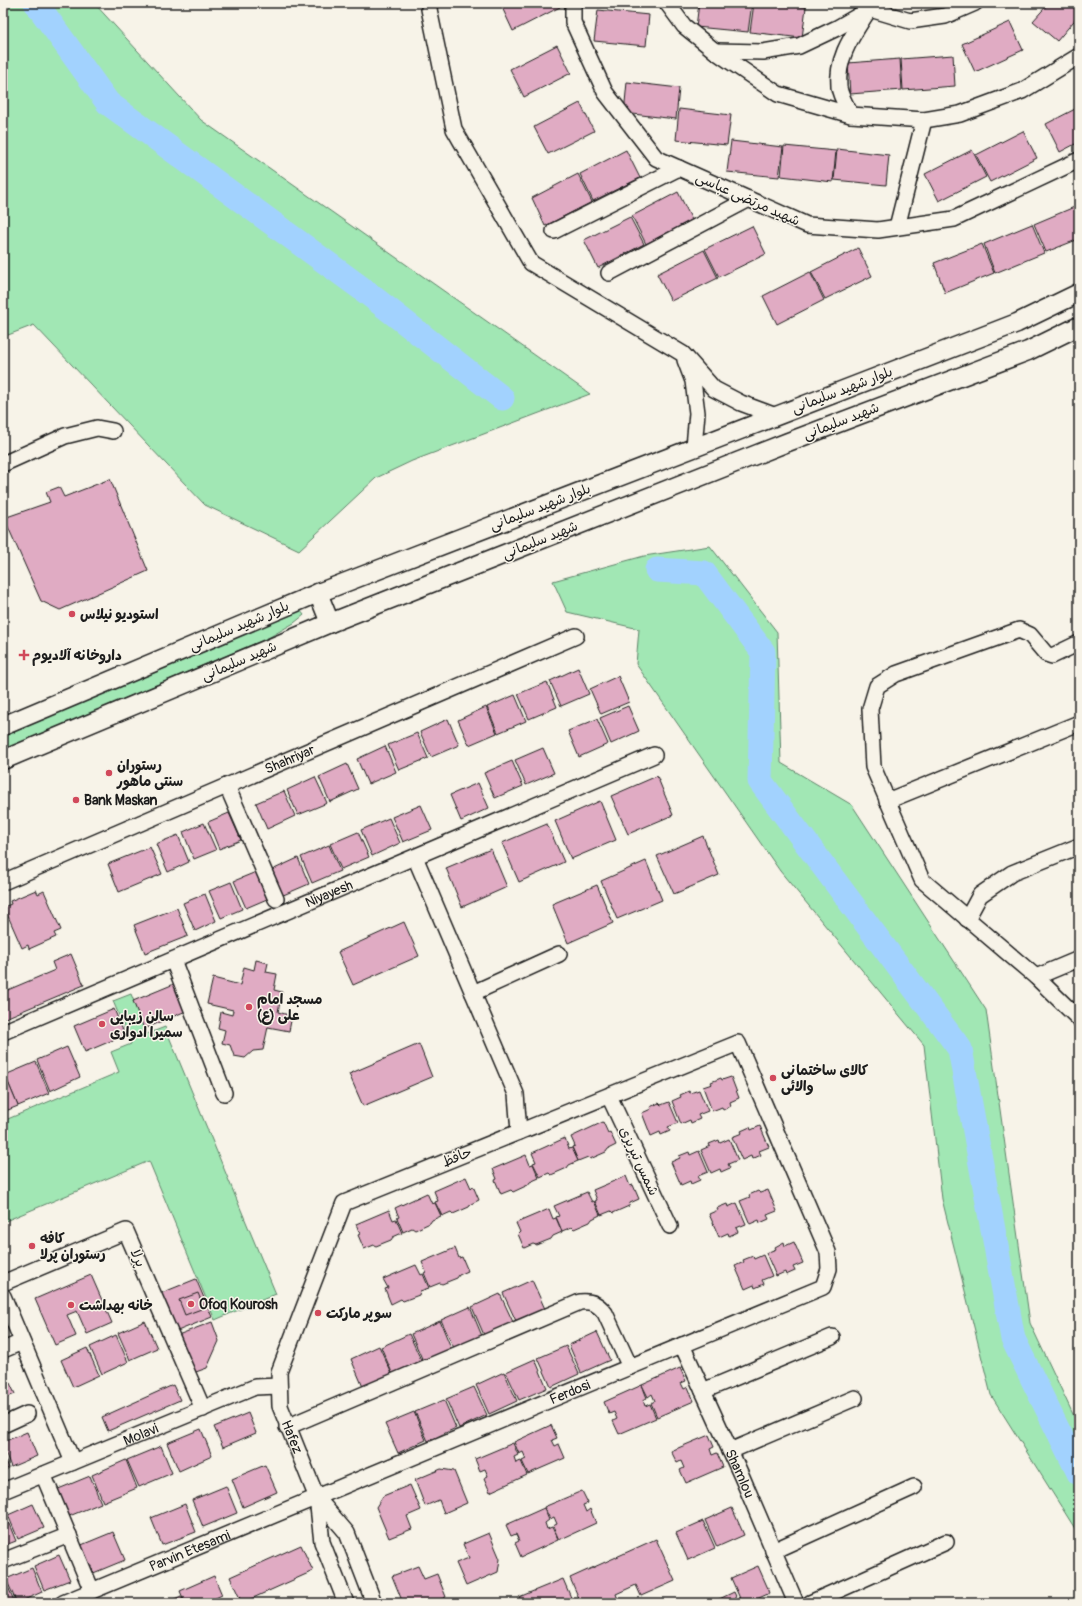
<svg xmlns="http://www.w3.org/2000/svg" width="1082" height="1606" viewBox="0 0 1082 1606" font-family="Pangolin,'Playpen Sans Arabic',sans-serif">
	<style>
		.green { fill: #a1e7b4; stroke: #5e8268 }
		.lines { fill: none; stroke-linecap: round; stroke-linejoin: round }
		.river { stroke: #a2d2fe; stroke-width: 25 }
		.building { fill: #e0abc3; stroke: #1c1c1c }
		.minor-casing { stroke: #1c1c1c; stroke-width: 18 }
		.major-casing { stroke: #1c1c1c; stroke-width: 21 }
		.minor { stroke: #f7f3e8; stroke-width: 15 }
		.major { stroke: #f7f3e8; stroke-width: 18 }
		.poi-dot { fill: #d1495b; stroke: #f7f3e8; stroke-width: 1.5 }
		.labels { text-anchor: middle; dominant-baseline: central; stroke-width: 3; stroke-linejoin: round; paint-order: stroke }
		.street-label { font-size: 14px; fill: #1c1c1c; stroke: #f7f3e8 }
		.poi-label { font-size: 14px; font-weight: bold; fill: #1c1c1c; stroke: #f7f3e8; text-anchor: start }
	</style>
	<rect width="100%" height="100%" fill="#f7f3e8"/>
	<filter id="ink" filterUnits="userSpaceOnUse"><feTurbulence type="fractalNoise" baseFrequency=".025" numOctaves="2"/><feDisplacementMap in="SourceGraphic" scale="8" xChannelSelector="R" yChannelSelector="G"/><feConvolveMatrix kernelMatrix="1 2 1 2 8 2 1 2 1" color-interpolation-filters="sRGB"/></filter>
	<g filter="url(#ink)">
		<g class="green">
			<polygon points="3,3 94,3 201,120 590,394 412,461 376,478 299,550 205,505 34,325 3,337"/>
			<polygon points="710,546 777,632 781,763 852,805 986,1010 1030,1323 1079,1427 1079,1535 991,1395 942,1199 924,1045 780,871 636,664 639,629 567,612 553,581 644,556"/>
			<polygon points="300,610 304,615 294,623 268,638 3,750 3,736"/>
			<polygon points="131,994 147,1034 165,1027 276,1294 215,1320 149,1161 3,1222 3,1121 119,1072 111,1052 131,1044 113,1001"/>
		</g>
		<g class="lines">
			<g class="river">
				<polyline points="36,3 108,103 361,288 502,398"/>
				<polyline points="657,570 704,573 763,652 760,781 960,1049 1013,1339 1079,1473"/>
			</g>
		</g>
		<g class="building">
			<polygon points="500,3 558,3 560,7 513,31"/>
			<polygon points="699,3 752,3 748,32 696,27"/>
			<polygon points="754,3 771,3 806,7 802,38 750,32"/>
			<polygon points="1049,3 1079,3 1079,15 1057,41 1033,21"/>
			<polygon points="598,10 649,15 646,46 594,41"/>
			<polygon points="1010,22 1023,50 975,72 962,44"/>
			<polygon points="557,45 571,73 524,97 510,69"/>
			<polygon points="953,55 955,86 903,90 901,59"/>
			<polygon points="900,59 902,90 850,94 848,63"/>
			<polygon points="627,82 679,88 676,119 624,113"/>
			<polygon points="580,103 594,131 548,154 534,127"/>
			<polygon points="1079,107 1079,142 1060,152 1046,124"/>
			<polygon points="679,109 731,115 727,145 676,140"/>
			<polygon points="1023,131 1037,158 990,182 976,155"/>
			<polygon points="731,141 783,147 779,177 727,172"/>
			<polygon points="784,146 836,151 833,182 781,176"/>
			<polygon points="837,149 889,155 886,185 834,180"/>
			<polygon points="626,150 640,178 593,201 580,174"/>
			<polygon points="972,150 986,177 939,201 925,174"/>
			<polygon points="578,174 592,202 545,226 532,198"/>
			<polygon points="678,192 692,220 646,244 632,216"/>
			<polygon points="1079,205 1079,239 1046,252 1034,224"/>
			<polygon points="630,217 644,244 598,268 584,240"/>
			<polygon points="1032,224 1044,253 995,273 984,244"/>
			<polygon points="752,226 766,254 719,277 705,249"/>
			<polygon points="982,244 994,273 945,293 934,263"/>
			<polygon points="858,248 872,276 825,299 811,272"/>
			<polygon points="704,250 718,278 671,301 657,274"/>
			<polygon points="810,272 824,300 777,324 763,296"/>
			<polygon points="110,479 148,571 60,610 41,601 4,518 50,502 46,492 59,487 64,497"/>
			<polygon points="578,668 589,694 561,706 550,681"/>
			<polygon points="618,676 629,702 601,714 590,689"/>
			<polygon points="547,682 557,707 529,719 518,694"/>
			<polygon points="515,695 526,721 498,733 487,707"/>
			<polygon points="628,706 639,731 611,744 600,718"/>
			<polygon points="486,707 497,733 469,745 458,720"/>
			<polygon points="448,719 459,745 431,757 420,732"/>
			<polygon points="597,719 608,744 579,757 568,731"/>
			<polygon points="417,733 428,758 399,770 388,745"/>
			<polygon points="385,746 396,772 368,784 357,759"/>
			<polygon points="543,748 554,773 526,785 515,760"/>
			<polygon points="512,761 523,786 495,798 484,773"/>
			<polygon points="347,764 358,789 330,802 319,777"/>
			<polygon points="657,776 673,815 628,834 611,796"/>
			<polygon points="315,777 327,803 298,815 287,790"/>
			<polygon points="478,783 489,808 461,821 450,795"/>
			<polygon points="284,791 295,816 267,829 256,803"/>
			<polygon points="600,801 616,840 571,859 555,821"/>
			<polygon points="421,805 432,830 403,842 392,817"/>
			<polygon points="229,813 241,840 219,849 208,822"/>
			<polygon points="389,818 400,843 372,856 361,830"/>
			<polygon points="204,823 216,850 194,859 183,832"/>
			<polygon points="547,824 564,862 519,882 502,843"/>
			<polygon points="358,832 369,857 341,869 330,844"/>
			<polygon points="178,835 189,862 168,872 156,844"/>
			<polygon points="703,836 719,875 674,894 657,856"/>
			<polygon points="329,845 340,871 312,883 301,857"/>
			<polygon points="150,847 162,874 119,892 108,864"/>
			<polygon points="491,849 507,887 462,907 446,868"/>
			<polygon points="298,858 309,884 281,896 270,871"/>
			<polygon points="646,861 662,900 617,919 601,881"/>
			<polygon points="256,872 267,899 246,908 234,881"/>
			<polygon points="231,882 242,909 221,918 209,891"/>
			<polygon points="597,885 613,923 568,943 552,904"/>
			<polygon points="36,890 38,894 44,891 61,930 54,933 56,937 29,949 28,945 22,948 4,907 11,904 10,901"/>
			<polygon points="205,894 216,921 195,931 183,903"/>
			<polygon points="177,908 188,936 145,953 134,925"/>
			<polygon points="404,922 419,956 353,985 338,952"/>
			<polygon points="71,954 84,985 3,1019 3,992 55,970 52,962"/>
			<polygon points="256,960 268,963 266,972 277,974 274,990 282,992 278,1012 292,1016 289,1031 268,1027 263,1050 253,1051 245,1058 234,1056 230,1045 222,1043 225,1030 218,1028 221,1012 232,1015 233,1010 207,1004 213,978 240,985 244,967 254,970"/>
			<polygon points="174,984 186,1011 144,1029 133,1001"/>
			<polygon points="114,1009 125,1035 85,1052 74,1026"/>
			<polygon points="419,1044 432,1077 363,1106 349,1074"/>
			<polygon points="67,1047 80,1077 50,1091 37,1060"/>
			<polygon points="36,1062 49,1093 18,1106 5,1075"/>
			<polygon points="5,1075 18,1106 3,1112 3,1076"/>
			<polygon points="731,1077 739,1098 730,1102 731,1106 723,1110 722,1107 712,1111 703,1087 712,1084 711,1082 721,1078 722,1080"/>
			<polygon points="699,1090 708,1111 698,1115 700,1119 691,1123 690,1120 681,1124 672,1101 681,1097 680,1095 689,1091 690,1093"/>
			<polygon points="669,1102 678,1123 668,1127 670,1131 661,1135 660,1132 651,1136 642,1113 651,1109 650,1107 659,1103 661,1105"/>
			<polygon points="603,1122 608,1133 610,1132 616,1145 608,1149 606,1152 590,1159 588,1157 578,1161 572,1147 575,1146 571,1137"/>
			<polygon points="760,1126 769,1147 759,1151 761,1155 752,1159 751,1156 742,1160 732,1137 742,1133 741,1131 750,1127 751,1130"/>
			<polygon points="565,1138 569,1149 572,1148 578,1161 569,1165 567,1168 551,1175 549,1173 540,1177 533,1163 536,1162 532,1153"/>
			<polygon points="729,1139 738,1160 728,1164 730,1168 721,1172 720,1169 711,1173 701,1150 710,1146 709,1144 719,1140 720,1143"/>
			<polygon points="699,1151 708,1172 698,1176 700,1180 691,1184 690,1181 681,1185 671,1162 680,1158 679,1156 689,1152 690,1155"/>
			<polygon points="526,1155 530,1165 533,1164 539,1178 530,1182 528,1185 513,1192 511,1190 501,1194 495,1180 497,1179 493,1169"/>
			<polygon points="626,1176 630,1186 633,1185 639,1199 630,1203 629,1206 613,1213 611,1211 601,1215 595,1201 597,1200 593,1190"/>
			<polygon points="466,1177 471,1188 473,1186 479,1200 471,1204 469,1207 453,1214 451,1212 442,1216 435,1202 438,1201 434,1191"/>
			<polygon points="768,1190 777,1211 767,1215 769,1219 760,1223 759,1220 750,1224 740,1201 750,1197 749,1195 758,1191 760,1193"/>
			<polygon points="587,1192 592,1202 594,1201 600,1215 592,1219 590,1222 574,1229 572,1227 562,1231 556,1217 559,1216 554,1206"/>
			<polygon points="427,1193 432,1204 435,1203 441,1216 432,1220 430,1223 415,1230 412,1228 403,1232 397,1218 399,1217 395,1208"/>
			<polygon points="737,1203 746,1224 736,1228 738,1232 729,1236 728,1233 719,1237 709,1214 718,1210 717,1208 727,1204 728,1207"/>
			<polygon points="549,1209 553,1219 556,1218 562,1232 553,1236 551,1239 536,1245 533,1244 524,1248 518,1234 520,1232 516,1223"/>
			<polygon points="389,1210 393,1220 396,1219 402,1233 393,1237 391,1240 376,1246 374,1245 364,1249 358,1235 360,1234 356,1224"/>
			<polygon points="784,1242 785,1246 794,1242 803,1263 793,1267 795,1271 786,1275 785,1272 776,1276 766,1253 776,1249 775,1247"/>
			<polygon points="455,1248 459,1258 462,1257 468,1271 459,1275 457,1278 442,1284 440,1283 430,1287 424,1273 426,1272 422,1262"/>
			<polygon points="763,1255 772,1276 762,1280 764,1284 755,1288 754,1285 745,1289 735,1266 744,1262 743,1260 753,1256 754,1259"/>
			<polygon points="416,1265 421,1275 423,1274 429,1288 420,1291 419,1295 403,1301 401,1299 391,1304 385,1289 388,1288 383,1279"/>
			<polygon points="91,1275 112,1323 87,1334 77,1311 67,1315 76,1336 55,1345 35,1299"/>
			<polygon points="196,1279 212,1317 175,1332 159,1294"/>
			<polygon points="532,1280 545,1309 516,1321 503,1293"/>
			<polygon points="198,1293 204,1308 185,1315 179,1300"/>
			<polygon points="500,1294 513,1322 484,1335 472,1307"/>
			<polygon points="470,1307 482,1336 454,1348 441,1320"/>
			<polygon points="145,1321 157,1348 130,1360 118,1333"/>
			<polygon points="440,1321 452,1350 424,1363 411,1334"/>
			<polygon points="212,1322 219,1341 207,1368 193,1373 178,1335"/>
			<polygon points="597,1332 610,1360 581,1373 569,1345"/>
			<polygon points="409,1334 422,1362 393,1375 381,1347"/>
			<polygon points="116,1335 128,1362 102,1374 90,1347"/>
			<polygon points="379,1346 392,1374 363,1387 351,1359"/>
			<polygon points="566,1346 579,1374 551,1387 538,1358"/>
			<polygon points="87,1348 99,1375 73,1387 61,1360"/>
			<polygon points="535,1359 547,1388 519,1400 506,1372"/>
			<polygon points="680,1368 686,1381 681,1383 684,1389 688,1387 694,1401 657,1417 651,1403 655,1401 652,1394 648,1397 642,1385"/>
			<polygon points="4,1370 15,1394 3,1399 3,1371"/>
			<polygon points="504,1372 517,1401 489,1414 476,1385"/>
			<polygon points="173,1385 180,1400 108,1431 102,1417"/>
			<polygon points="642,1385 647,1398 643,1400 645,1406 650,1404 656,1418 619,1434 613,1421 617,1419 614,1412 609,1414 604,1402"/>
			<polygon points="474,1387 487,1415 459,1428 446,1399"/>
			<polygon points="444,1400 456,1428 428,1441 415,1412"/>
			<polygon points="414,1412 426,1440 398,1453 385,1424"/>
			<polygon points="248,1413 256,1433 223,1447 214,1427"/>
			<polygon points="551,1425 557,1438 552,1440 555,1446 559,1444 565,1458 528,1474 522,1461 526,1459 523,1452 519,1454 514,1442"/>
			<polygon points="201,1429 212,1456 179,1471 167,1443"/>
			<polygon points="27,1432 37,1456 11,1467 3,1447 3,1442"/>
			<polygon points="709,1435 714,1447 710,1449 712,1455 717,1453 723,1467 686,1483 680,1470 684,1468 681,1461 677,1463 671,1451"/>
			<polygon points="513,1443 518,1455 514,1457 516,1463 521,1461 527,1475 490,1492 484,1478 488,1476 485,1469 480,1471 475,1459"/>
			<polygon points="161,1446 172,1473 139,1487 127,1460"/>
			<polygon points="3,1454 9,1468 3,1471"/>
			<polygon points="126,1460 137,1488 103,1502 92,1475"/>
			<polygon points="265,1465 277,1492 243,1507 232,1479"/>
			<polygon points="441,1469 454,1471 467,1503 444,1513 439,1500 425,1506 415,1480"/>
			<polygon points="90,1476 101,1503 67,1517 56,1490"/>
			<polygon points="410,1485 421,1510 407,1516 412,1529 389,1538 376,1507 383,1496"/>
			<polygon points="226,1486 237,1513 203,1527 192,1500"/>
			<polygon points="582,1491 588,1503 583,1505 586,1512 590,1509 596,1523 559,1540 553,1526 557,1524 554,1517 550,1519 544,1507"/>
			<polygon points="33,1504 44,1528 18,1539 8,1515"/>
			<polygon points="185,1504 196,1532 162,1545 151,1518"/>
			<polygon points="544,1508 549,1520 545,1523 547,1529 552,1527 558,1540 521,1557 515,1543 519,1541 516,1534 511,1536 506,1525"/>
			<polygon points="732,1508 744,1535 717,1547 705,1520"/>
			<polygon points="6,1517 16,1541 3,1546 3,1518"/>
			<polygon points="703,1521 715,1548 688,1560 676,1533"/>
			<polygon points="113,1532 125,1560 91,1574 79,1546"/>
			<polygon points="489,1533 500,1559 498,1572 466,1586 456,1563 469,1558 463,1544"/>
			<polygon points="656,1539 675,1581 641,1596 636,1585 616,1594 619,1602 616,1603 581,1603 570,1578"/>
			<polygon points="301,1545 313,1571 242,1603 230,1577"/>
			<polygon points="59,1555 70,1580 44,1590 34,1566"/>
			<polygon points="418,1566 424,1579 437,1574 446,1597 432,1603 403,1603 392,1576"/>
			<polygon points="758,1566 770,1593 748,1603 742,1603 731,1578"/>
			<polygon points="32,1568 42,1592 17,1603 6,1579"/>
			<polygon points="214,1576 222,1595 205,1603 185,1603 180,1591"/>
			<polygon points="563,1579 572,1600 569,1603 522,1603 519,1597"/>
			<polygon points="5,1580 15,1603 3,1603 3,1581"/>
			<polygon points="734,1592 739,1603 711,1603"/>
			<polygon points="181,1596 184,1603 166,1603"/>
		</g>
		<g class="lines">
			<defs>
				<g id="minor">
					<polyline points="430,3 429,9 454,129 531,263 683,354 714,389 741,403 776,416"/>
					<polyline points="573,3 573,22 605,92 656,158 807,225 878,230 954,219 1079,160"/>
					<polyline points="667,3 684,26 715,51 778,94 851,115 924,120 960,114 1022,91 1079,56"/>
					<polyline points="863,3 870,9 910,21 945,16 975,3"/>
					<polyline points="715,51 763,52 799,46 837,28 870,9"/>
					<path d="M851,115C847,107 840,96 839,87C836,57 853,35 868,11"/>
					<polyline points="897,227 924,120"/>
					<polyline points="554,231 679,168"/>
					<polyline points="609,273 749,199"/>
					<polyline points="685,360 693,381 697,413 694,447"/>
					<polyline points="3,464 65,436 97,428 113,431"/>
					<polyline points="1079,643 1052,656 1046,654 1030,635 1019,630 896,674 877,686 870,709 873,767 922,880 1036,977 1079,1019"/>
					<polyline points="227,786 276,899"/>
					<polyline points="887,801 1079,723"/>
					<polyline points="415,857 516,1094 519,1132"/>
					<path id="s1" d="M3,882L576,636"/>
					<polyline points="967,919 980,895 1012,873 1079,846"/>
					<polyline points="173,960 224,1093"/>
					<polyline points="1036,977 1079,959"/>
					<polyline points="473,993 559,954"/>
					<path id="s2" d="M3,1032L654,755"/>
					<polyline points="609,1096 670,1226"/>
					<polyline points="3,1283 126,1231 203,1409"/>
					<polyline points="3,1296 73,1462"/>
					<path id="s3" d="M682,1345L742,1477L796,1603"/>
					<polyline points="3,1350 22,1342"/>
					<polyline points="703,1391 832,1337"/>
					<polyline points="3,1425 27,1414"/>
					<path d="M287,1427L580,1302C592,1301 598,1304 605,1313L630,1367"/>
					<polyline points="730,1451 855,1398"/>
					<polyline points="43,1474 92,1591"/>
					<path id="s4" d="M3,1491L255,1387L279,1386"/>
					<polyline points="317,1498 347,1533 374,1603"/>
					<polyline points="773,1551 914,1487"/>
					<polyline points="3,1561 69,1535"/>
					<path id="s5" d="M63,1603C317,1498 569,1391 823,1287L829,1269L828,1252L738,1043L344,1203L279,1372L280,1406L317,1498L322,1542L346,1603"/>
					<polyline points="810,1603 946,1542"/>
				</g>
				<g id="major">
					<polyline points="318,593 330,623"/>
					<polyline points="3,726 318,593 1017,323 1079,293"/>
					<polyline points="3,760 330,623 788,442 1028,351 1079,326"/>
				</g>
			</defs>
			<use href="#minor" class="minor-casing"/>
			<use href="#major" class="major-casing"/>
			<use href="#minor" class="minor"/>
			<use href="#major" class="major"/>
		</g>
	</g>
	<g class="poi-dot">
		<circle cx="72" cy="614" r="4"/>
		<path d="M22 649h4v4h4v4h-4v4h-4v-4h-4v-4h4z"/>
		<circle cx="109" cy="773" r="4"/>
		<circle cx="76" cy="800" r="4"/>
		<circle cx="249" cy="1007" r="4"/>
		<circle cx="102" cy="1024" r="4"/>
		<circle cx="773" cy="1078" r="4"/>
		<circle cx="32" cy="1246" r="4"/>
		<circle cx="191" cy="1304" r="4"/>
		<circle cx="71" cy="1305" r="4"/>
		<circle cx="318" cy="1313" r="4"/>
	</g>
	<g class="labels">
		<g class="street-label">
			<text transform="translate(748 199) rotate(24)">شهید مرتضی عباسی</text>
			<text transform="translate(842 390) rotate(-21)">بلوار شهید سلیمانی</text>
			<text transform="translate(841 421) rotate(-21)">شهید سلیمانی</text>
			<text transform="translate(540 507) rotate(-21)">بلوار شهید سلیمانی</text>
			<text transform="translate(540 540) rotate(-22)">شهید سلیمانی</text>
			<text transform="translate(239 626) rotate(-23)">بلوار شهید سلیمانی</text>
			<text transform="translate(239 661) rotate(-23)">شهید سلیمانی</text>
			<text stroke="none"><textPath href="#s1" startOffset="312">Shahriyar</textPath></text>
			<text stroke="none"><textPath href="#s2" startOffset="354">Niyayesh</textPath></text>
			<text transform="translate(457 1157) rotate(-22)">حافظ</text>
			<text transform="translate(639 1161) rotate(65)">شمس تبریزی</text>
			<text transform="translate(138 1258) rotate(67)">پرلا</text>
			<text stroke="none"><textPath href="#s5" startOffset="549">Ferdosi</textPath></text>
			<text stroke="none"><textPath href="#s4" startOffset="149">Molavi</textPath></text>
			<text stroke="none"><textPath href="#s5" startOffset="1760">Hafez</textPath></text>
			<text stroke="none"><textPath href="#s3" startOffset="141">Shamlou</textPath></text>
			<text stroke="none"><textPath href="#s5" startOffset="137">Parvin Etesami</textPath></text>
		</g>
		<g class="poi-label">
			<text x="80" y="614">استودیو نیلاس</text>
			<text x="32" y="655">داروخانه آلادیوم</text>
			<text x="117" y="765">رستوران<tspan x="117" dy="16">سنتی ماهور</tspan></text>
			<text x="84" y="800">Bank Maskan</text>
			<text x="257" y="999">مسجد امام<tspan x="257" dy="16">علی (ع)</tspan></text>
			<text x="110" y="1016">سالن زیبایی<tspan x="110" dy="16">سمیرا ادواری</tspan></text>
			<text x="781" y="1070">کالای ساختمانی<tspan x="781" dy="16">والائی</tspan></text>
			<text x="40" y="1238">کافه<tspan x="40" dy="16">رستوران پرلا</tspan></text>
			<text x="199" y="1304">Ofoq Kourosh</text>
			<text x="79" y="1305">خانه بهداشت</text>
			<text x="326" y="1313">سوپر مارکت</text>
		</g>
	</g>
	<rect width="1082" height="1606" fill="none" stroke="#f7f3e8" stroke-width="16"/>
	<rect x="8" y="8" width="1066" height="1590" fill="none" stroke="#1c1c1c" stroke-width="1.5" filter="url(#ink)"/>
</svg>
